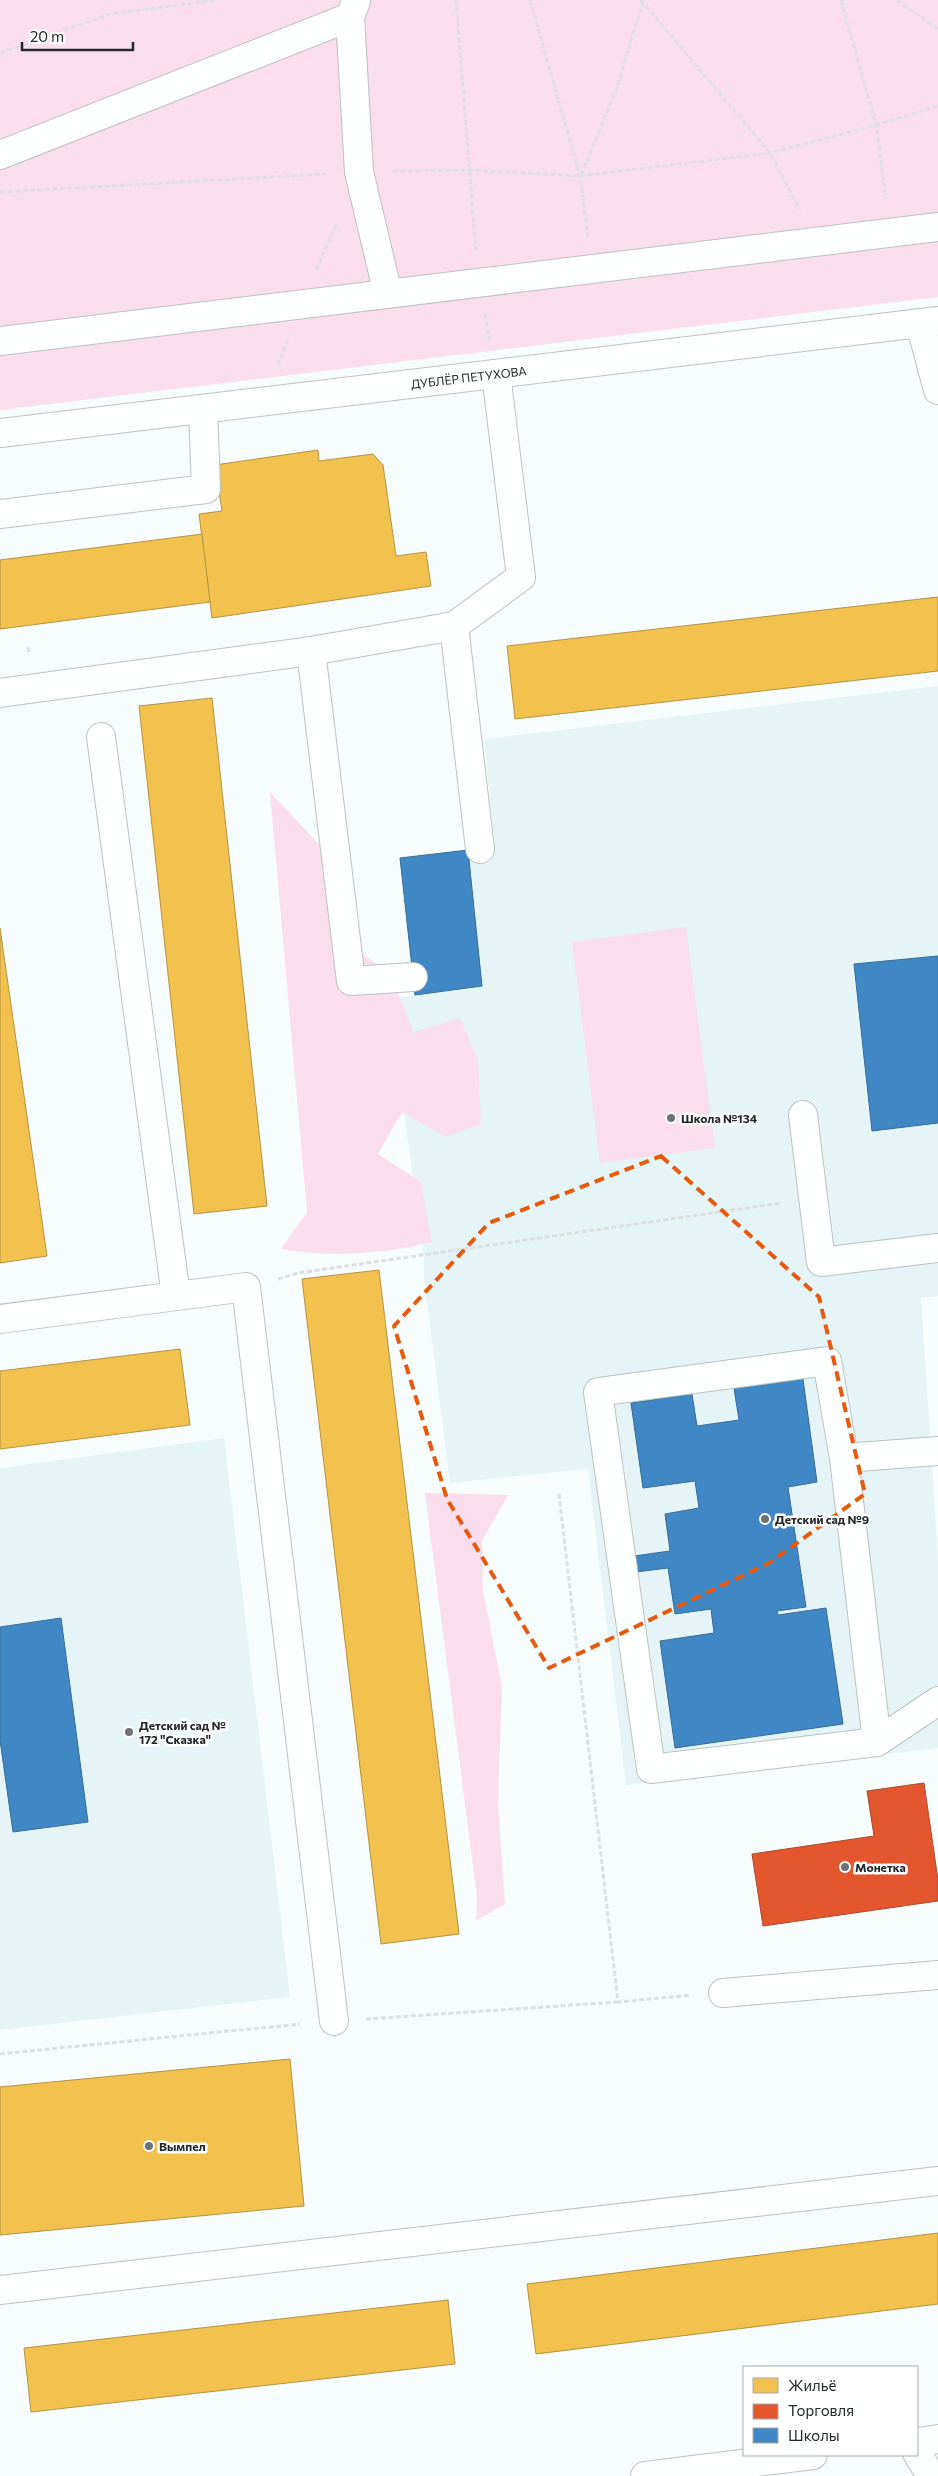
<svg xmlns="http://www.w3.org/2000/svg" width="938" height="2476" viewBox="0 0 938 2476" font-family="Commissioner,sans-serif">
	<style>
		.built { fill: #e5f5f7 }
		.green { fill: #fadeed }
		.homes { fill: #f2c14e; stroke: #b49343 }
		.shops { fill: #e4572e; stroke: #aa492d }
		.schools { fill: #3f88c5; stroke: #376c96 }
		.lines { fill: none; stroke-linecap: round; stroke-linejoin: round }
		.minor-casing { stroke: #bcc1c1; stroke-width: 30 }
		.path { stroke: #dedfe0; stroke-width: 3; stroke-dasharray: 5 2.5; stroke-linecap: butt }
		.minor { stroke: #feffff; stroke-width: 28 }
		.marked { fill: none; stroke: #e8590c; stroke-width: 4; stroke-dasharray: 10 6; stroke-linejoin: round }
		.poi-dot { fill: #6d7374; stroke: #fff; stroke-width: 2 }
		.labels { text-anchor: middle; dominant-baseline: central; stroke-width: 5; stroke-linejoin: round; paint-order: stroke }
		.street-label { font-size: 12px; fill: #23292a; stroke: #fff }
		.poi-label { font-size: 12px; font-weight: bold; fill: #23292a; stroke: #fff; text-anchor: start }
	</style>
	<rect width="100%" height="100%" fill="#f7fcfc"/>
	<g class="built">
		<polygon points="938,686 938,1296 921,1298 938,1556 938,1748 626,1785 588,1469 450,1483 424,1277 424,1255 388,999 482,986 468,850 495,847 484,739"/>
		<polygon points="224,1438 290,1997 0,2030 0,1468"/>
	</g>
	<g class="green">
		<polygon points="0,0 938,0 938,297 0,410"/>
		<path d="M270,792L327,853L339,938L390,973L414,1032L460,1018L478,1059L481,1124L446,1137L402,1112L378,1154L421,1182L432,1242C383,1254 331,1258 281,1249L307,1212Z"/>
		<polygon points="686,927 715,1148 600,1163 572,942"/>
		<polygon points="425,1493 508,1495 482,1541 483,1590 502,1687 498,1804 505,1904 476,1921 477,1897"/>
	</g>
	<g class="homes">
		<polygon points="318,450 319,461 373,454 383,465 396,556 426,552 431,586 212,618 199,514 222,511 215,465"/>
		<polygon points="202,534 210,602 0,629 0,560"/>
		<polygon points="938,597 938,671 515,719 507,646"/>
		<polygon points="212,698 267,1206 194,1214 139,706"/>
		<polygon points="0,928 47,1256 0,1263"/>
		<polygon points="379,1270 459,1934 381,1944 302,1279"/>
		<polygon points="180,1349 190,1425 0,1449 0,1371"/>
		<polygon points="290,2059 304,2206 0,2235 0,2087"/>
		<polygon points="938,2233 938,2304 536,2354 527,2284"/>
		<polygon points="448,2300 455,2364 31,2412 24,2348"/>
	</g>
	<polygon class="shops" points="924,1783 938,1880 938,1901 763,1926 752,1854 874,1836 867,1791"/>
	<g class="schools">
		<polygon points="468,850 482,986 415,995 400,858"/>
		<polygon points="938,956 938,1123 872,1131 854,964"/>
		<polygon points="802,1372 817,1482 788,1487 806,1607 777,1611 778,1615 826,1608 843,1724 675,1748 660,1641 714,1633 711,1609 675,1614 668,1568 636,1572 634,1556 670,1551 665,1514 699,1508 695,1481 643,1488 631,1403 692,1394 697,1426 739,1420 733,1382"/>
		<polygon points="61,1618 88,1822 13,1832 0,1740 0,1627"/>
	</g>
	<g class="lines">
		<defs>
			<g id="minor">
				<polyline points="356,1 350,17 359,172 388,294"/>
				<polyline points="0,155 350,17"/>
				<polyline points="920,323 938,390"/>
				<polyline points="0,341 938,227"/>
				<path id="s1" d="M0,433L938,321"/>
				<polyline points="0,514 206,489 203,409"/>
				<polyline points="454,626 480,849"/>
				<polyline points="311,651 351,981 413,977"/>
				<polyline points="0,693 311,651 454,626 521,577 496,374"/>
				<polyline points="101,737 176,1296"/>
				<polyline points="803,1115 821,1262 938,1248"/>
				<polyline points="0,1319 246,1287 334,2021"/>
				<polyline points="938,1451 844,1458 877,1742 938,1701"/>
				<polyline points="844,1458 827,1361 598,1392 651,1769 877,1742"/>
				<polyline points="723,1993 938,1975"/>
				<polyline points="0,2290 938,2181"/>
				<polyline points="917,2442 938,2439"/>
				<polyline points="917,2453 931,2476"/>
				<polyline points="645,2476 813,2455"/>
			</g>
		</defs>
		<use href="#minor" class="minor-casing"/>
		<g class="path">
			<polyline points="456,0 476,251"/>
			<polyline points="530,0 580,176 588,237"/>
			<polyline points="641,0 770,153 800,210"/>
			<polyline points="841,0 876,125 886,199"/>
			<polyline points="897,0 938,29"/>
			<polyline points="0,53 110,14 216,0"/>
			<polyline points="393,171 469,170 580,176 770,153 876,125 938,106"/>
			<polyline points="581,175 616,90 643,2"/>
			<polyline points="0,192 326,174"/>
			<polyline points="316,270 337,223"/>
			<polyline points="485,314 490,342"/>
			<polyline points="278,365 288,338"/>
			<polyline points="28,647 29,655"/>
			<polyline points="278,1279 298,1273 781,1203"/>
			<polyline points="559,1494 618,2002 691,1995"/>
			<polyline points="366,2019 618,2002"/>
			<polyline points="0,2054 300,2024"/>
		</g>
		<use href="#minor" class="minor"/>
	</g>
	<path class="marked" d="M661,1156L819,1297L865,1494L769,1563L549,1668L447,1499L394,1326L489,1223Z"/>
	<g class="poi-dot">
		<circle cx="671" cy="1118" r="5"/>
		<circle cx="765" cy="1519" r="5"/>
		<circle cx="129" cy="1732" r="5"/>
		<circle cx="845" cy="1867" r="5"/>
		<circle cx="149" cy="2146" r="5"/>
	</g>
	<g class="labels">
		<g class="street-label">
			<text stroke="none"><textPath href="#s1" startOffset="472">ДУБЛЁР ПЕТУХОВА</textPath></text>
		</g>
		<g class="poi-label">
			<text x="681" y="1118">Школа №134</text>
			<text x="775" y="1519">Детский сад №9</text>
			<text x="139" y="1725">Детский сад №<tspan x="139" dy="14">172 "Сказка"</tspan></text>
			<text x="855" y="1867">Монетка</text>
			<text x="159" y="2146">Вымпел</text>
		</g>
	</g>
	<rect x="743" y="2366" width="175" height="90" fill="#ffffff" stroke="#a7a9aa"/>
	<rect x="753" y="2378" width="25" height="15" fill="#f2c14e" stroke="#a7a9aa"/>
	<text x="788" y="2391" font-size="15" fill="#23292a">Жильё</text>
	<rect x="753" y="2404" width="25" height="15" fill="#e4572e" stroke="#a7a9aa"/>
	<text x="788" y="2416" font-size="15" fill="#23292a">Торговля</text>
	<rect x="753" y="2428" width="25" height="15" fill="#3f88c5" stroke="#a7a9aa"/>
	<text x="788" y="2441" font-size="15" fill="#23292a">Школы</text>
	<path d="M22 42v8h111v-8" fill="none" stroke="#23292a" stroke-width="2.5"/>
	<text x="30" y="42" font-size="15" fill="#23292a" stroke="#ffffff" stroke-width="4" paint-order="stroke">20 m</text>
</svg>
